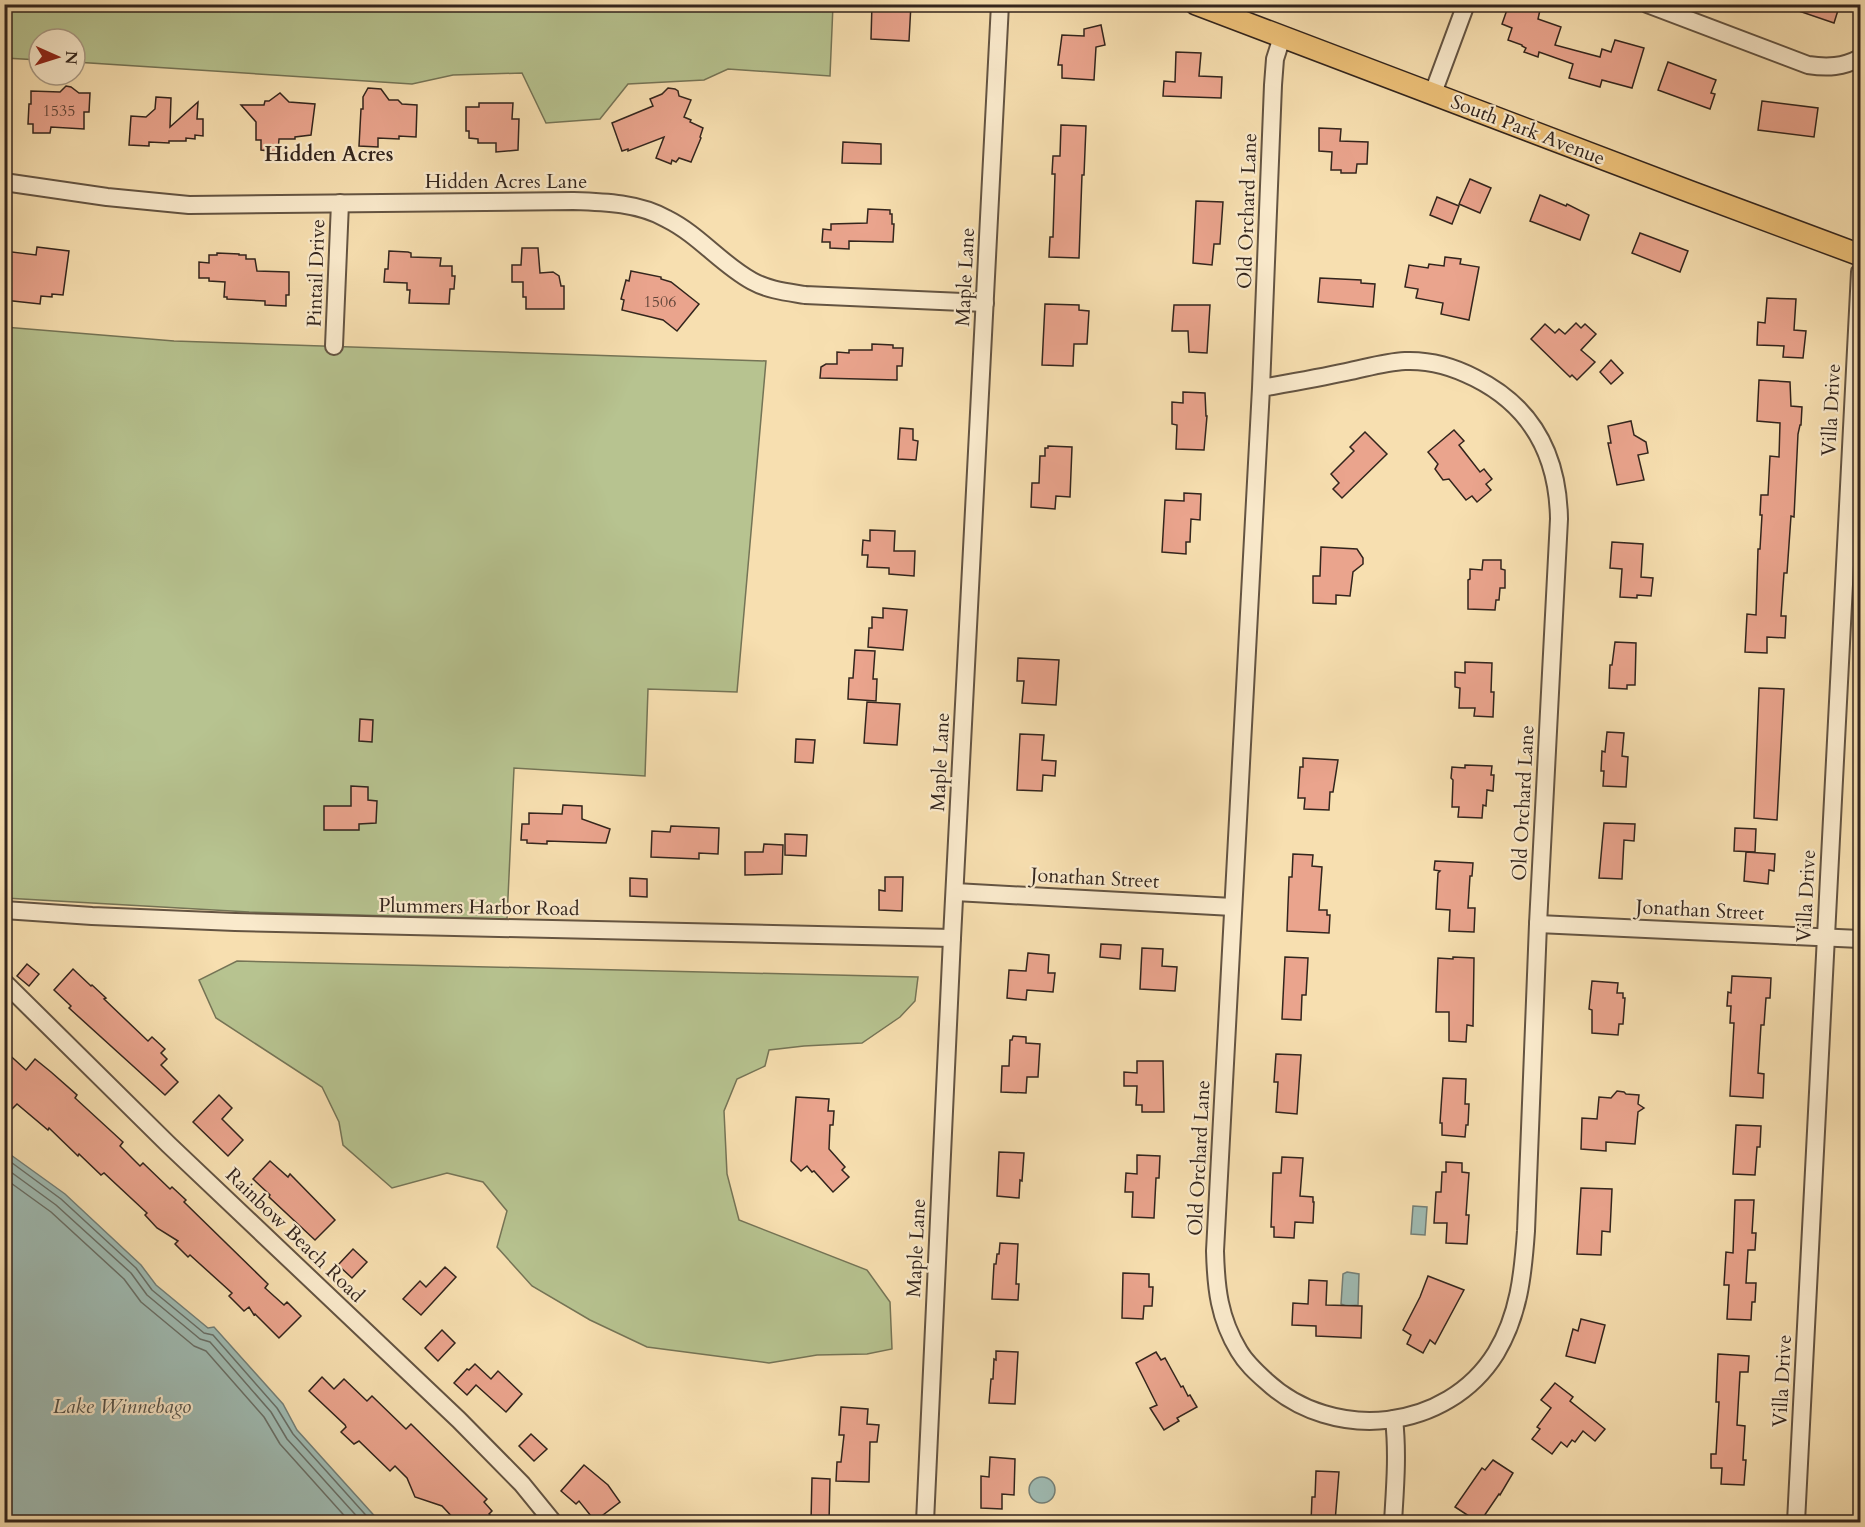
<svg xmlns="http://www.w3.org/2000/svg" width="1865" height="1527" viewBox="0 0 1865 1527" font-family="Cardo,serif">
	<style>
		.green { fill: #b7c390; stroke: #757456; stroke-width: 1.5 }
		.water { fill: #9fbbb3; stroke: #747f77; stroke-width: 1.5 }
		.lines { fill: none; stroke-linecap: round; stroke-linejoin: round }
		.shore { stroke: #697068; stroke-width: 1.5 }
		.building { fill: #eaa48d; stroke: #33251d; stroke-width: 1.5 }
		.minor-casing { stroke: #645442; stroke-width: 20 }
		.major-casing { stroke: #33251d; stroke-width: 24 }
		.minor { stroke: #faeacc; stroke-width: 16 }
		.major { stroke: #ecc078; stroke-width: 21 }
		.labels { text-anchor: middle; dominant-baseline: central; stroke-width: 4.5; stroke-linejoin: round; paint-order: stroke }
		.number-label { font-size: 16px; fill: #614539 }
		.street-label { font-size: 20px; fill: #33251d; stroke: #faeacc }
		.neighbourhood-label { font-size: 21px; font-weight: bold; fill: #33251d; stroke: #faeacc }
		.water-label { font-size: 21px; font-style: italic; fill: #53524a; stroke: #faeacc }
	</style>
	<rect width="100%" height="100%" fill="#f7dfb0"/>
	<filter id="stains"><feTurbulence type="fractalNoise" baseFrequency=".00333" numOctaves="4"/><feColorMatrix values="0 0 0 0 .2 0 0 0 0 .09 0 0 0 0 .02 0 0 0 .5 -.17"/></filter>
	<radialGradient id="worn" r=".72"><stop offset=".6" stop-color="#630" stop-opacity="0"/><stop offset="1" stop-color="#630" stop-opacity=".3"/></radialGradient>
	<g class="green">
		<polygon points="4,5 833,4 833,5 830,76 728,69 704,80 628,84 600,119 546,123 522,73 453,75 412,84 75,62 75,39 39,39 39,60 5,58"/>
		<polygon points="4,327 174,341 766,361 737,692 648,689 645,776 514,768 507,919 249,912 5,898"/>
		<polygon points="237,961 918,977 915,1001 900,1017 862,1043 804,1046 769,1050 765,1066 737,1079 724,1111 727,1174 739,1220 867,1270 890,1302 892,1349 867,1354 817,1355 769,1363 647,1347 590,1320 532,1286 497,1247 507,1211 483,1182 447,1173 392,1188 343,1145 339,1122 322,1087 216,1018 199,980"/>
	</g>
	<g class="water">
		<polygon points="4,1150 65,1194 141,1265 156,1285 208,1328 214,1327 283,1404 297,1430 380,1522 5,1522"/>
		<polygon points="1413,1206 1427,1207 1425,1235 1411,1234"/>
		<polygon points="1347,1272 1359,1274 1358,1305 1346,1306 1341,1304 1343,1274"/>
		<circle cx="1042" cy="1490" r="13"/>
	</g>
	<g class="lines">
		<g class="shore">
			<polyline points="4,1157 61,1199 136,1268 152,1290 204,1333 213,1335 277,1408 293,1434 372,1522"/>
			<polyline points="4,1167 56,1205 131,1273 147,1295 200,1339 210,1342 271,1412 287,1439 362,1522"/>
			<polyline points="4,1178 51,1212 124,1279 141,1302 194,1346 206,1351 264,1417 280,1444 350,1522"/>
		</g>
	</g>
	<g class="building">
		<polygon points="872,4 911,4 909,41 871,39"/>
		<polygon points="1509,4 1524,4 1540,10 1538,19 1561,27 1555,45 1600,57 1602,49 1611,52 1615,40 1644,48 1632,88 1602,80 1600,87 1569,78 1573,64 1539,52 1538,57 1524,52 1526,48 1522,46 1522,45 1508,40 1512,28 1502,24"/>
		<polygon points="1787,4 1840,4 1834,23 1787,7"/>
		<polygon points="1101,25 1105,45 1096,47 1094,80 1062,78 1062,65 1058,65 1062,35 1084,36 1084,29"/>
		<polygon points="1176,52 1201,53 1199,76 1222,77 1221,98 1163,96 1164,81 1175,82"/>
		<polygon points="1668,62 1716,80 1711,93 1715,94 1710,109 1658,90"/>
		<polygon points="66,86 71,87 79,93 90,93 89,112 84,112 84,129 51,127 50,133 33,133 33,124 28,124 29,104 31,104 31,91 60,92"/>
		<polygon points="368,88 381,89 389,100 398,100 402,104 417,105 416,137 399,136 399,139 378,138 378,147 359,146 361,109 363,109 363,97"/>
		<polygon points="668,88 675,89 678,91 679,96 691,100 684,117 691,120 690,122 703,128 700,137 701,138 691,162 679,158 676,162 672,160 671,164 656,158 664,137 628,151 628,149 622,151 612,123 653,106 650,99 662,94"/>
		<polygon points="280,93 289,102 315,104 311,135 295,137 295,139 279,139 278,152 261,150 261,140 256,140 256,122 241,105 264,105 265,101 269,101"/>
		<polygon points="156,97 171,98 170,127 198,102 197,119 203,119 203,136 195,135 195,139 186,138 186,141 169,141 169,143 149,142 149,146 129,145 131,116 146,117 155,109"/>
		<polygon points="1762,101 1818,108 1814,137 1758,130"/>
		<polygon points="479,103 513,103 512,119 519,119 518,150 496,152 496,143 478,143 478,139 469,138 469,131 466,131 466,107 479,107"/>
		<polygon points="1061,125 1086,126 1084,175 1082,175 1079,258 1049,257 1050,237 1053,237 1055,174 1052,174 1053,156 1060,156"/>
		<polygon points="1319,128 1341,129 1340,141 1368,142 1367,164 1357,164 1356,173 1341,173 1341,170 1331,170 1332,152 1319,151"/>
		<polygon points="843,142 881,144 881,164 842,163"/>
		<polygon points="1470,179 1491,188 1480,213 1459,204"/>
		<polygon points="1540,195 1566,206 1567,204 1589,215 1580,240 1530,221"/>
		<polygon points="1437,197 1459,206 1452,224 1430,215"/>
		<polygon points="1196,201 1223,202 1220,244 1214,244 1212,265 1193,263"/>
		<polygon points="868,209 890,210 890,214 892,214 892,224 894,224 893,242 849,241 849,249 830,248 830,242 822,242 823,229 831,230 831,224 867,223"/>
		<polygon points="1640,233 1688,251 1680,272 1632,253"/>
		<polygon points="37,247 69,251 63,295 52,294 52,297 41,296 40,304 4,300 4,251 36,255"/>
		<polygon points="522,248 538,248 540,273 553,272 559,276 561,286 564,286 564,309 526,309 526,297 523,297 523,282 512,282 512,265 521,265"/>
		<polygon points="389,251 408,252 411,253 411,257 441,258 440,266 452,266 452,276 455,276 454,289 450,289 449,304 409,303 410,290 407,290 407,283 384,282 385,269 388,269"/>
		<polygon points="217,253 239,254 239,255 246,255 246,259 255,259 257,271 289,272 289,295 286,295 286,306 265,305 265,301 227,299 227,297 224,297 225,282 209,281 209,278 199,278 199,262 209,263 209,255 217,255"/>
		<polygon points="1445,257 1461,259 1460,264 1479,267 1469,320 1441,314 1443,303 1416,298 1418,289 1405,287 1409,265 1428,268 1429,264 1444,266"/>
		<polygon points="631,271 661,277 661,279 671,282 699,304 677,331 663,320 622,310 624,300 621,299 626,280 629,281"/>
		<polygon points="1320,278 1361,280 1361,283 1375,284 1373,307 1318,302"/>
		<polygon points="1767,298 1796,299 1794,330 1806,331 1803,358 1783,357 1784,346 1757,345 1758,322 1765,323"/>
		<polygon points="1045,304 1079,305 1079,310 1089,311 1087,344 1074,344 1073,366 1042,365"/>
		<polygon points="1174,305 1210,305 1207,353 1189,352 1188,331 1172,331"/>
		<polygon points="1576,323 1581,328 1585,324 1596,334 1581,350 1595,362 1577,380 1572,375 1570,377 1531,339 1545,324 1555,333 1559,329 1565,334"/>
		<polygon points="872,344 893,345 893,348 903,348 902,366 897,366 897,380 820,378 821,367 826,364 837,364 837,352 849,353 849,350 872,350"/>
		<polygon points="1611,360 1623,373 1611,384 1600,372"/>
		<polygon points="1759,380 1790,382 1791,406 1802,407 1801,425 1800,425 1798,434 1794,517 1791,516 1787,573 1784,573 1781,616 1786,616 1785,638 1767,637 1767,653 1745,652 1747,614 1756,615 1758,549 1760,549 1762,515 1760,515 1761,495 1768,495 1770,456 1779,457 1780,423 1757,421"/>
		<polygon points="1183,392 1205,393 1206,416 1207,416 1204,450 1176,449 1177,425 1172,424 1172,402 1183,403"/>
		<polygon points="1631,421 1634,435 1646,442 1648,453 1638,455 1644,480 1617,485 1608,443 1611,443 1608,426"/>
		<polygon points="900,428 913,429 913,440 918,441 916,460 898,459"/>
		<polygon points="1454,430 1464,441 1459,445 1480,472 1484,469 1492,479 1486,484 1491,490 1477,502 1472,496 1466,500 1449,479 1443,480 1435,469 1438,464 1428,452"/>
		<polygon points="1365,432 1387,454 1342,498 1333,489 1339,483 1331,474 1354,451 1350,447"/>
		<polygon points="1048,446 1072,447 1070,497 1056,496 1055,509 1031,507 1032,483 1039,483 1040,456 1045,456 1045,448 1048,448"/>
		<polygon points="1184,493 1201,494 1200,520 1191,519 1190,542 1186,542 1186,554 1162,552 1165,500 1184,501"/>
		<polygon points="870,530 895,531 894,551 915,551 914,576 889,574 889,568 867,567 868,555 862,555 863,540 870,541"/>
		<polygon points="1612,542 1643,544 1641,577 1653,578 1651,596 1637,595 1637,598 1620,597 1622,569 1610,568"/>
		<polygon points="1321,547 1357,549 1363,558 1363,564 1353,572 1350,596 1336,595 1336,604 1313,603 1313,576 1320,576"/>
		<polygon points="1483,560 1501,560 1501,569 1505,570 1505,588 1500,588 1499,600 1496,600 1495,610 1468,609 1468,580 1470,579 1470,569 1482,570"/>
		<polygon points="883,608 907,610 903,650 868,647 869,628 872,628 872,617 883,618"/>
		<polygon points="1615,642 1636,643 1635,685 1627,685 1627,689 1609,688 1610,665 1612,665"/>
		<polygon points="855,650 875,651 873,679 877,679 876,701 848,699 849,678 853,678"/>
		<polygon points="1018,658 1059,660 1056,705 1022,703 1024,681 1017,681"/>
		<polygon points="1465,662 1492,663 1491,692 1494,692 1493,717 1474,716 1475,708 1459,708 1460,688 1455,687 1455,672 1465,673"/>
		<polygon points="1759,688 1784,689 1777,820 1754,818"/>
		<polygon points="867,702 900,704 897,745 864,743"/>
		<polygon points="360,719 373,720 372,742 359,741"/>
		<polygon points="1607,732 1624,733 1622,756 1628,757 1626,787 1603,786 1604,771 1601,771 1602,751 1605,752"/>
		<polygon points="1020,734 1044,735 1042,760 1056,761 1055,776 1043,775 1042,791 1017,790"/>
		<polygon points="796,739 815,740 813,763 795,762"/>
		<polygon points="1303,758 1338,760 1333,792 1330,792 1329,810 1304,809 1305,798 1298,798 1300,767 1303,767"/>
		<polygon points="1465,765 1492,766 1491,775 1494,775 1493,791 1487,790 1486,806 1483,805 1482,818 1458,817 1459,807 1452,807 1453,780 1451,778 1452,767 1465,768"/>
		<polygon points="351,786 368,787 368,800 377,801 376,823 359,824 359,830 324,830 324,806 351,806"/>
		<polygon points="563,805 582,806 582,819 610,829 606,843 547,841 547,844 527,843 527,840 521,840 522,824 529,824 529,813 562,814"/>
		<polygon points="1604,823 1635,824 1634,841 1624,840 1622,879 1599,878"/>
		<polygon points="671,826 719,828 718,854 699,853 699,859 651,857 652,831 670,832"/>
		<polygon points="1735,828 1756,829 1755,852 1734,851"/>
		<polygon points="785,834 807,835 806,856 785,855"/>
		<polygon points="764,844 783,845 782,874 745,875 745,852 763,852"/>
		<polygon points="1746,852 1775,854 1774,871 1769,870 1768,884 1744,881"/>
		<polygon points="1293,854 1313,855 1312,866 1322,867 1319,910 1327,910 1327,915 1330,915 1329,933 1287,931 1289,877 1292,877"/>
		<polygon points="1435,861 1473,863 1472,876 1470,876 1468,908 1475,908 1474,932 1449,931 1450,910 1436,909 1438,873 1440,871 1434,870"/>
		<polygon points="885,877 903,877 902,911 879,910 879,890 885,891"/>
		<polygon points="630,878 647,879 647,897 630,896"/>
		<polygon points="1101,944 1121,945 1120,959 1100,957"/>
		<polygon points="1142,948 1163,949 1162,966 1177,967 1175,991 1140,989"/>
		<polygon points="1028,953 1049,955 1048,973 1055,973 1053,992 1027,990 1026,1000 1007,998 1009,970 1026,971"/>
		<polygon points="1285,957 1308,958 1306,995 1302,995 1301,1020 1282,1019"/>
		<polygon points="1453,957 1474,958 1473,1026 1467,1025 1466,1042 1449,1041 1449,1012 1436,1012 1438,958 1453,959"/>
		<polygon points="27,964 39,974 29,986 17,976"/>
		<polygon points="73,969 91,986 92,985 106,998 104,999 148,1041 152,1037 165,1049 161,1053 167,1059 161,1065 178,1082 165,1095 69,1008 71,1006 54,990"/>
		<polygon points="1732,976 1771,978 1770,998 1766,998 1764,1025 1761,1025 1758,1073 1764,1074 1763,1098 1730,1096 1734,1023 1730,1023 1731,1006 1727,1006 1728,992 1731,993"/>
		<polygon points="1592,981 1618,983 1617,993 1623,993 1623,998 1625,998 1623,1024 1619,1024 1618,1035 1592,1033 1592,1010 1589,1009"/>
		<polygon points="1013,1036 1026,1037 1026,1043 1040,1044 1038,1077 1027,1077 1026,1093 1001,1092 1002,1066 1009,1066 1010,1040 1012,1040"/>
		<polygon points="4,1050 26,1070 35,1059 51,1072 77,1095 75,1098 123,1142 120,1146 140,1166 143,1163 170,1189 172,1187 186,1200 184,1202 268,1284 265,1288 284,1305 287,1302 301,1316 279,1338 255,1314 254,1315 249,1307 244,1311 229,1296 232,1293 190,1255 188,1257 175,1244 178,1241 157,1228 145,1215 147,1213 104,1173 101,1175 79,1154 78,1156 49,1128 48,1130 17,1104 12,1109 4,1103"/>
		<polygon points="1276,1054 1301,1055 1297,1114 1276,1112 1278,1082 1274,1082"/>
		<polygon points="1137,1061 1163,1061 1164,1112 1142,1112 1142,1105 1136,1105 1137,1086 1124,1086 1124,1072 1137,1073"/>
		<polygon points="1443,1078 1466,1079 1465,1104 1469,1104 1468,1125 1466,1125 1465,1137 1442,1135 1442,1123 1440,1123"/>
		<polygon points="1617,1091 1624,1092 1626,1094 1639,1095 1638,1104 1644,1108 1638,1112 1635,1144 1606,1142 1606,1151 1581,1149 1582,1118 1597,1119 1599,1097 1611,1098"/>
		<polygon points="219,1095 232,1108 222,1119 243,1140 228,1156 193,1122"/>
		<polygon points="796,1097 829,1099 828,1111 834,1111 833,1125 830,1125 829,1149 845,1167 842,1170 849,1177 833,1192 814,1171 812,1172 807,1166 801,1171 791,1161"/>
		<polygon points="1736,1125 1761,1126 1760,1147 1757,1147 1755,1175 1733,1174"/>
		<polygon points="999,1152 1024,1153 1022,1181 1020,1180 1019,1198 997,1196"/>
		<polygon points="1137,1155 1160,1156 1159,1178 1156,1178 1154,1218 1132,1217 1133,1192 1125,1192 1126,1173 1137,1174"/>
		<polygon points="1282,1157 1303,1158 1300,1196 1313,1197 1313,1202 1314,1202 1313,1223 1295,1222 1294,1238 1274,1237 1274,1227 1271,1227 1273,1173 1281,1173"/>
		<polygon points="270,1161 288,1177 290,1174 335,1220 315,1240 269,1197 270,1195 253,1179"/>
		<polygon points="1446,1162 1462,1163 1462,1172 1469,1173 1466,1215 1469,1215 1467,1244 1446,1243 1447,1223 1434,1223 1436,1192 1441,1192 1442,1172 1446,1172"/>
		<polygon points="1581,1188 1612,1189 1610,1232 1602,1231 1601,1255 1577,1254"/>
		<polygon points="1735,1200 1754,1200 1752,1233 1756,1233 1755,1250 1748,1250 1746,1283 1756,1283 1755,1302 1752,1302 1751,1320 1727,1319 1729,1285 1724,1285 1726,1252 1733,1253"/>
		<polygon points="1000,1243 1018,1244 1016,1284 1019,1284 1018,1300 992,1299 994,1264 996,1264 997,1254 999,1254"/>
		<polygon points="353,1249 367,1262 352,1278 338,1265"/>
		<polygon points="445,1267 456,1277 421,1315 403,1299 420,1281 426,1287"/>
		<polygon points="1123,1273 1149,1274 1149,1287 1153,1287 1152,1306 1144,1306 1143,1319 1122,1318"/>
		<polygon points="1428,1276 1464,1290 1435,1344 1430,1340 1423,1353 1407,1344 1411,1335 1403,1330 1420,1297"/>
		<polygon points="1309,1280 1327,1281 1326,1305 1362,1306 1361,1338 1316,1336 1316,1326 1292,1325 1293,1303 1308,1304"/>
		<polygon points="1581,1319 1605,1325 1595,1363 1566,1356 1573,1329 1578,1331"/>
		<polygon points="442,1330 455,1343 438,1361 425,1348"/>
		<polygon points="996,1351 1018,1352 1015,1404 989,1403 991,1379 993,1379 994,1359 996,1360"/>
		<polygon points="1156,1352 1161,1360 1165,1358 1181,1387 1183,1386 1188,1396 1190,1395 1197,1407 1177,1418 1179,1421 1164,1430 1150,1408 1157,1405 1136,1363"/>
		<polygon points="1718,1354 1749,1356 1748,1372 1740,1372 1737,1425 1745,1426 1743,1460 1746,1460 1744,1485 1721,1484 1722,1468 1711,1468 1711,1454 1716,1454 1719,1402 1716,1402"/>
		<polygon points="475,1364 491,1379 498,1371 522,1394 506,1412 476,1385 467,1395 454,1383 467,1369 469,1370"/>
		<polygon points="322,1377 334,1389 344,1379 367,1401 372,1396 406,1429 411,1424 487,1499 484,1502 492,1511 489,1514 498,1522 457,1522 442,1506 415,1497 407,1478 395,1466 390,1471 359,1441 354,1444 341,1432 346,1427 345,1425 309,1391"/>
		<polygon points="1555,1383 1573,1397 1570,1401 1605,1429 1595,1441 1583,1431 1575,1442 1572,1440 1567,1447 1561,1442 1552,1454 1532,1439 1540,1429 1537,1427 1551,1408 1541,1400"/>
		<polygon points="841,1407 868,1409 867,1424 879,1425 877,1442 870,1442 869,1482 836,1481 837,1462 841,1462 844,1435 839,1435"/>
		<polygon points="531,1434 547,1449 534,1461 519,1446"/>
		<polygon points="990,1457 1015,1459 1014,1495 1002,1494 1002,1509 981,1508 981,1476 989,1477"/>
		<polygon points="1493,1460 1513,1473 1500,1495 1499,1494 1480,1522 1478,1522 1455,1507 1482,1468 1485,1470"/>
		<polygon points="584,1465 608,1485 620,1502 595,1521 579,1501 576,1504 561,1491"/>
		<polygon points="1316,1471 1339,1472 1335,1522 1311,1522 1312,1497 1315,1497"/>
		<polygon points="812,1478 830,1479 829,1522 811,1522"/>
	</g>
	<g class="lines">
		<defs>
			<g id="minor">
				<path d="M1647,4L1808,65C1828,68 1843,67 1860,58"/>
				<polyline points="1433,93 1466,4"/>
				<path d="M4,182L107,197L189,205L573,201C605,202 639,203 667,219C699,235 721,264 752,281C768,290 787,292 805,295L985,303"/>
				<polyline points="334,346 340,203"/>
				<path d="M1261,388C1289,383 1318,378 1346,372C1366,368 1385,362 1405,361C1429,360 1454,367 1475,378C1533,407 1558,456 1559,519L1538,924L1526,1231C1523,1274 1519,1315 1496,1353C1447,1432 1333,1443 1266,1381C1256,1372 1246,1363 1239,1351C1219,1318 1216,1288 1215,1251L1261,388L1273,85L1275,59L1282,37"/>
				<polyline points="955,892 1233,907"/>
				<polyline points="4,910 92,916 235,922 952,938"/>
				<polyline points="1538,924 1860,939"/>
				<polyline points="4,982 169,1145 459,1420 522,1484 553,1522"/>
				<polyline points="925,1522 952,938 1000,4"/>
				<path d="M1393,1522C1395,1488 1398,1454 1394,1419"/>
				<polyline points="1796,1522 1860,272"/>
			</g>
			<path id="major" d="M1196,4C1417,88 1638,173 1860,255"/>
		</defs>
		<use href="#minor" class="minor-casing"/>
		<use href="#major" class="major-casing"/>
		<use href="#minor" class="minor"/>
		<use href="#major" class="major"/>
	</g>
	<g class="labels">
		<g class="number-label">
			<text x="59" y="111">1535</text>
			<text x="660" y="302">1506</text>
		</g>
		<g class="street-label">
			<text transform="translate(1528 130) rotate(21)">South Park Avenue</text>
			<text x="506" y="181">Hidden Acres Lane</text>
			<text transform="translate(1247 211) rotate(-88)">Old Orchard Lane</text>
			<text transform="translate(316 273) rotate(-88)">Pintail Drive</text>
			<text transform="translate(965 277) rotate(-87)">Maple Lane</text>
			<text transform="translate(1831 410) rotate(-87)">Villa Drive</text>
			<text transform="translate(940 762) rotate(-87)">Maple Lane</text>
			<text transform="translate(1523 803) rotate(-87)">Old Orchard Lane</text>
			<text transform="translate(1095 878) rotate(3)">Jonathan Street</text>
			<text transform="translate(1806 896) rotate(-87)">Villa Drive</text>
			<text transform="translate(479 907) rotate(1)">Plummers Harbor Road</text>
			<text transform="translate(1700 910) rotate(3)">Jonathan Street</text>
			<text transform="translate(1199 1158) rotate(-87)">Old Orchard Lane</text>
			<text transform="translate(295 1235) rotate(44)">Rainbow Beach Road</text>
			<text transform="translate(916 1248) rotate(-87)">Maple Lane</text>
			<text transform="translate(1782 1381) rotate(-87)">Villa Drive</text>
		</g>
		<g class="neighbourhood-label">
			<text x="329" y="154">Hidden Acres</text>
		</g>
		<g class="water-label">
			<text x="122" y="1406">Lake Winnebago</text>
		</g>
	</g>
	<rect width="1865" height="1527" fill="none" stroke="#f7dfb0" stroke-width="24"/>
	<rect x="6" y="6" width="1853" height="1515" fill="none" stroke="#33251d" stroke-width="3"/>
	<rect x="12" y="12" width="1841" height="1503" fill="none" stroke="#33251d" stroke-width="1.5"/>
	<g transform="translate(57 57) rotate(93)"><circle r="28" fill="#faeacc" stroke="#aa9b86" stroke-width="1.5"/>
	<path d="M0-4.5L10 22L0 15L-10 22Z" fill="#8f2418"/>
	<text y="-9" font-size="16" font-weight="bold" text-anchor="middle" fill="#33251d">N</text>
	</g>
	<rect width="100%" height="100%" filter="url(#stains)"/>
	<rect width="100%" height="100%" fill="url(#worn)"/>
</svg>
